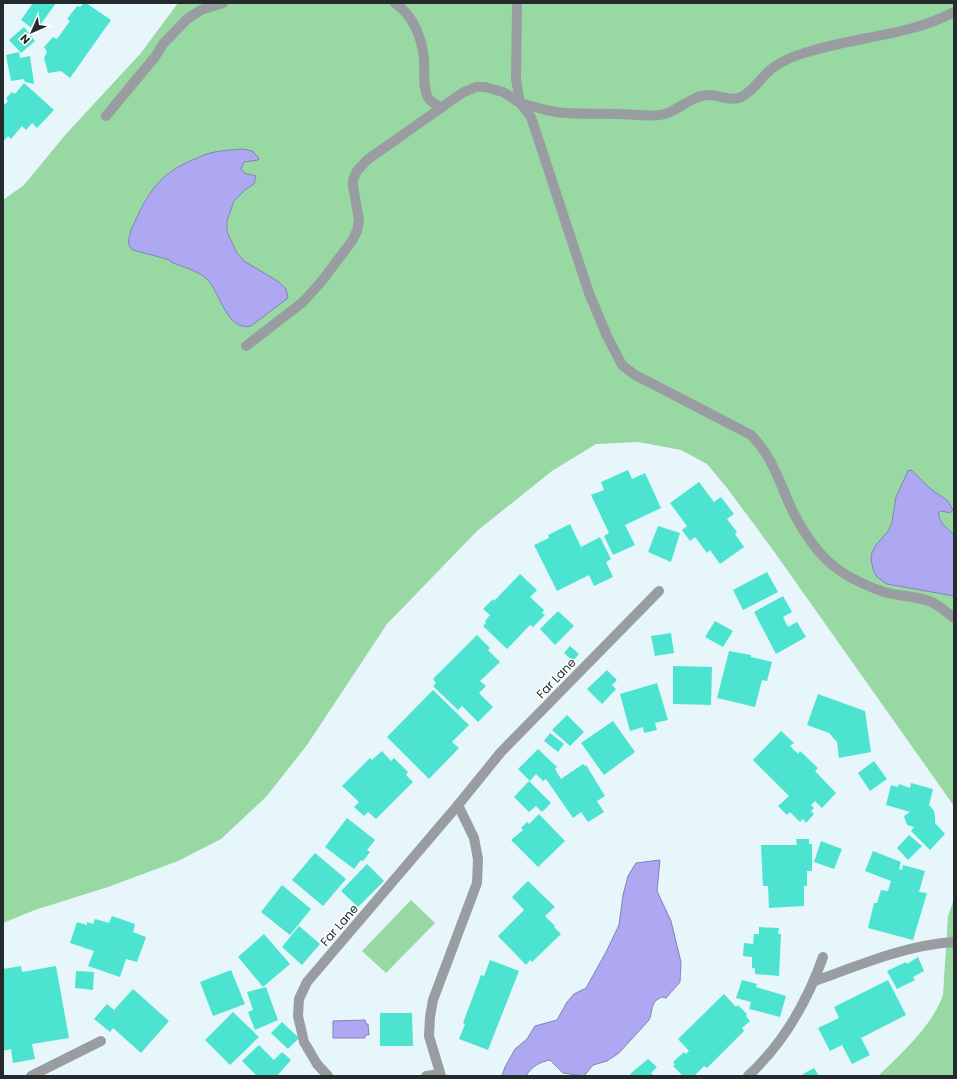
<svg xmlns="http://www.w3.org/2000/svg" width="957" height="1079" viewBox="0 0 957 1079" font-family="Poppins,sans-serif">
	<style>
		.green { fill: #98d8a2 }
		.water { fill: #ada8f1; stroke: #8482b6 }
		.building { fill: #4ce3d0 }
		.lines { fill: none; stroke-linecap: round; stroke-linejoin: round }
		.minor { stroke: #999da1; stroke-width: 10 }
		.labels { text-anchor: middle; dominant-baseline: central; stroke-width: 3; stroke-linejoin: round; paint-order: stroke }
		.street-label { font-size: 12px; fill: #252b2d; stroke: #fff }
	</style>
	<rect width="100%" height="100%" fill="#e6f6fb"/>
	<g class="green">
		<polygon points="178,3 954,3 954,806 773,550 727,488 707,464 681,450 638,442 596,444 552,471 477,531 387,624 307,745 266,797 221,839 178,861 108,887 35,910 3,923 3,200 24,185 66,134 141,53"/>
		<path d="M954,899V1076H878C901,1054 933,1025 943,995L948,916Z"/>
		<polygon points="411,900 435,923 386,973 362,951"/>
	</g>
	<g class="water">
		<path d="M243,149L252,151L259,158L258,160L244,162L241,169L244,173L256,176L254,184L245,190L234,201L227,221V232L237,253L244,261L279,282L286,289L288,298L251,326C227,332 220,293 208,280C199,271 183,267 171,262L170,260L133,250C125,245 130,234 132,228C147,194 159,173 195,159C201,156 208,153 215,152C224,150 233,150 243,149Z"/>
		<path d="M911,470L932,490L948,501L953,510L950,513L942,511L939,512C937,522 948,528 954,535V596L887,584L877,577L874,572L871,560L872,552L876,545L889,530L892,522L896,497L908,471Z"/>
		<path d="M660,860L657,891L671,921L681,962L680,982L666,998L662,997C649,1003 654,1009 649,1020L619,1053L607,1061L593,1065L584,1076L563,1073L550,1060C540,1062 532,1066 526,1076H502L505,1067L515,1049L527,1039L535,1026L557,1020L567,1002L574,994L586,988L606,952L619,925L623,895L628,876L636,863Z"/>
		<polygon points="365,1020 366,1024 368,1024 369,1035 365,1035 365,1038 333,1038 333,1021"/>
	</g>
	<g class="building">
		<polygon points="33,3 56,3 36,31 21,20"/>
		<polygon points="84,3 86,3 111,20 70,78 61,71 48,73 44,58 47,52 44,47 53,37 57,39 70,21 67,19 77,6 80,7"/>
		<polygon points="24,27 35,41 21,53 9,40"/>
		<polygon points="19,52 20,58 30,56 34,84 25,82 24,79 11,81 6,55"/>
		<polygon points="24,83 54,110 37,128 32,123 26,130 22,126 11,139 8,136 3,142 3,106 8,101 6,98 12,92 15,94"/>
		<polygon points="628,470 632,479 645,473 661,508 625,525 635,545 613,555 604,536 609,533 591,495 604,490 601,482"/>
		<polygon points="699,482 714,502 721,497 734,514 727,519 737,532 735,534 744,547 720,564 710,550 707,553 695,537 690,541 682,530 687,526 670,503"/>
		<polygon points="570,524 581,547 600,537 611,559 606,562 613,577 594,586 589,575 557,591 534,545 549,538 548,535"/>
		<polygon points="658,526 680,533 671,562 648,552"/>
		<polygon points="767,572 778,592 743,610 733,590"/>
		<polygon points="520,574 537,590 530,597 544,610 542,613 545,615 533,627 530,625 507,649 483,626 486,623 485,621 490,615 483,609 493,599 494,601"/>
		<polygon points="783,596 792,612 783,617 788,627 797,622 806,637 776,654 754,612"/>
		<polygon points="558,611 574,626 555,645 540,629"/>
		<polygon points="715,621 733,631 723,647 705,637"/>
		<polygon points="671,633 674,653 655,656 651,636"/>
		<polygon points="477,635 490,648 488,650 500,662 480,681 486,686 479,693 493,707 478,722 462,706 458,710 433,686 436,683 433,679"/>
		<polygon points="570,646 579,654 573,661 564,653"/>
		<polygon points="729,651 751,655 751,657 772,662 767,681 762,680 755,707 717,698"/>
		<polygon points="673,666 712,667 711,705 673,704"/>
		<polygon points="607,670 617,680 612,685 616,689 602,704 587,689"/>
		<polygon points="657,683 668,720 655,723 657,730 644,733 643,727 630,731 620,694"/>
		<polygon points="433,690 469,725 452,742 459,748 429,779 387,737"/>
		<polygon points="818,694 865,711 871,752 839,758 837,742 829,733 807,725"/>
		<polygon points="567,715 584,732 570,746 552,730"/>
		<polygon points="613,721 635,752 604,775 581,743"/>
		<polygon points="781,731 794,743 790,746 798,754 800,751 818,768 815,771 836,793 822,808 815,801 811,805 814,808 811,811 814,814 806,823 803,819 800,822 790,812 787,815 778,806 789,796 753,760"/>
		<polygon points="550,733 564,744 558,752 544,741"/>
		<polygon points="538,749 557,767 555,769 561,779 583,764 585,766 586,765 605,796 597,801 604,812 588,822 581,812 573,818 546,779 543,781 536,774 530,781 518,769"/>
		<polygon points="382,751 391,761 394,758 408,772 406,775 413,782 376,819 368,812 364,816 354,807 359,802 342,786 370,758 372,760"/>
		<polygon points="874,761 887,779 870,791 858,773"/>
		<polygon points="529,781 551,803 542,812 536,806 529,812 514,797"/>
		<polygon points="911,783 933,789 929,805 934,811 935,817 935,823 945,834 930,850 911,831 914,827 907,825 904,816 910,812 886,805 891,785 898,787 899,784 910,788"/>
		<polygon points="539,814 565,841 538,867 511,840 523,830 521,828 527,822 529,824"/>
		<polygon points="347,818 375,840 367,850 370,852 363,861 361,860 354,869 325,847"/>
		<polygon points="909,835 922,846 908,860 897,848"/>
		<polygon points="796,839 809,839 809,844 812,844 812,871 807,871 807,886 804,886 804,906 769,908 768,886 763,886 761,845 797,845"/>
		<polygon points="821,841 842,849 834,869 814,862"/>
		<polygon points="873,851 901,862 899,869 902,870 903,865 925,871 919,892 927,893 913,940 868,928 874,903 877,903 881,890 888,891 891,881 865,871"/>
		<polygon points="315,853 346,879 323,906 292,880"/>
		<polygon points="367,864 384,881 358,907 341,891"/>
		<polygon points="528,881 555,907 545,916 555,926 554,927 561,934 532,962 530,960 526,965 498,936 524,910 512,897"/>
		<polygon points="282,885 311,909 290,935 261,912"/>
		<polygon points="112,916 135,924 133,932 146,937 137,962 126,959 120,977 88,966 94,951 70,943 77,922 87,925 87,922 93,924 95,919 109,923"/>
		<polygon points="299,926 320,944 302,965 282,947"/>
		<polygon points="759,927 779,928 778,934 781,934 779,976 755,974 755,968 752,968 752,957 743,956 744,943 753,944 754,934 759,934"/>
		<polygon points="264,934 290,964 263,987 238,957"/>
		<polygon points="918,957 924,971 913,977 915,980 897,989 887,971 906,962 907,964"/>
		<polygon points="490,960 519,971 488,1050 459,1039 465,1024 463,1023 481,975 484,976"/>
		<polygon points="21,966 22,972 56,966 69,1038 32,1044 35,1059 13,1063 11,1049 3,1051 3,969"/>
		<polygon points="231,970 245,1004 213,1016 200,982"/>
		<polygon points="76,971 94,972 93,990 75,988"/>
		<polygon points="742,980 757,984 756,987 786,996 780,1017 749,1009 751,1002 736,998"/>
		<polygon points="888,980 906,1015 861,1038 870,1055 852,1064 842,1045 830,1051 818,1028 839,1018 834,1007"/>
		<polygon points="266,987 278,1020 255,1030 248,1012 253,1010 247,992"/>
		<polygon points="133,989 169,1021 141,1053 113,1028 110,1032 94,1019 107,1004 114,1010"/>
		<polygon points="724,994 736,1007 738,1005 747,1014 746,1016 750,1021 742,1028 744,1031 707,1068 704,1066 694,1076 683,1076 673,1066 675,1065 673,1062 684,1052 686,1054 689,1051 678,1039"/>
		<polygon points="233,1012 259,1037 230,1065 205,1040"/>
		<polygon points="380,1013 412,1013 413,1046 380,1046"/>
		<polygon points="282,1022 299,1038 288,1049 271,1033"/>
		<polygon points="259,1045 274,1060 282,1052 291,1060 277,1076 257,1076 242,1061"/>
		<polygon points="648,1059 657,1067 651,1073 654,1076 632,1076 630,1074"/>
		<polygon points="814,1068 819,1076 804,1076 803,1074"/>
	</g>
	<g class="lines">
		<g class="minor">
			<path d="M395,3C413,15 422,38 424,59C425,70 422,90 429,99C431,102 437,105 441,108"/>
			<path d="M517,3L516,79L520,103C532,106 544,110 556,112C577,115 598,113 619,114C633,114 651,118 665,114C680,109 693,95 709,95C720,95 727,101 739,98C752,93 758,81 768,72C780,61 796,55 811,51C859,36 909,36 954,12"/>
			<polyline points="106,116 155,57 163,44 187,19 201,10 223,3"/>
			<path d="M246,346L303,302L321,282L352,241L357,231L359,220L353,186V180L357,171L367,160L462,93L476,87H485L503,92L520,103L531,117L589,293L607,336L622,365L635,375L647,381L751,435C773,457 780,484 793,512C803,531 817,554 835,567C847,577 869,587 884,592C898,596 914,596 929,601C938,604 946,612 954,618"/>
			<path d="M815,981C860,965 906,945 954,942"/>
			<polyline points="31,1076 101,1041"/>
			<polyline points="328,1076 317,1064 304,1042 298,1016 299,999 307,982 458,805"/>
			<polyline points="426,1076 440,1074"/>
			<polyline points="441,1076 429,1036 430,1017 433,1000 477,883 478,859 474,838 458,805 501,752 659,591"/>
			<path d="M748,1076C784,1043 807,1002 823,957"/>
		</g>
	</g>
	<g class="labels">
		<g class="street-label">
			<text transform="translate(556 678) rotate(-46)">Far Lane</text>
			<text transform="translate(339 925) rotate(-49)">Far Lane</text>
		</g>
	</g>
	<rect width="957" height="1079" fill="none" stroke="#252b2d" stroke-width="8"/>
	<g transform="translate(32 32) rotate(225)" stroke="#ffffff" stroke-width="3" paint-order="stroke">
	<path d="M0-3L7 15L0 10L-7 15Z" fill="#252b2d"/>
	<text y="-6" font-size="11" font-weight="bold" text-anchor="middle" fill="#252b2d">N</text>
	</g>
</svg>
